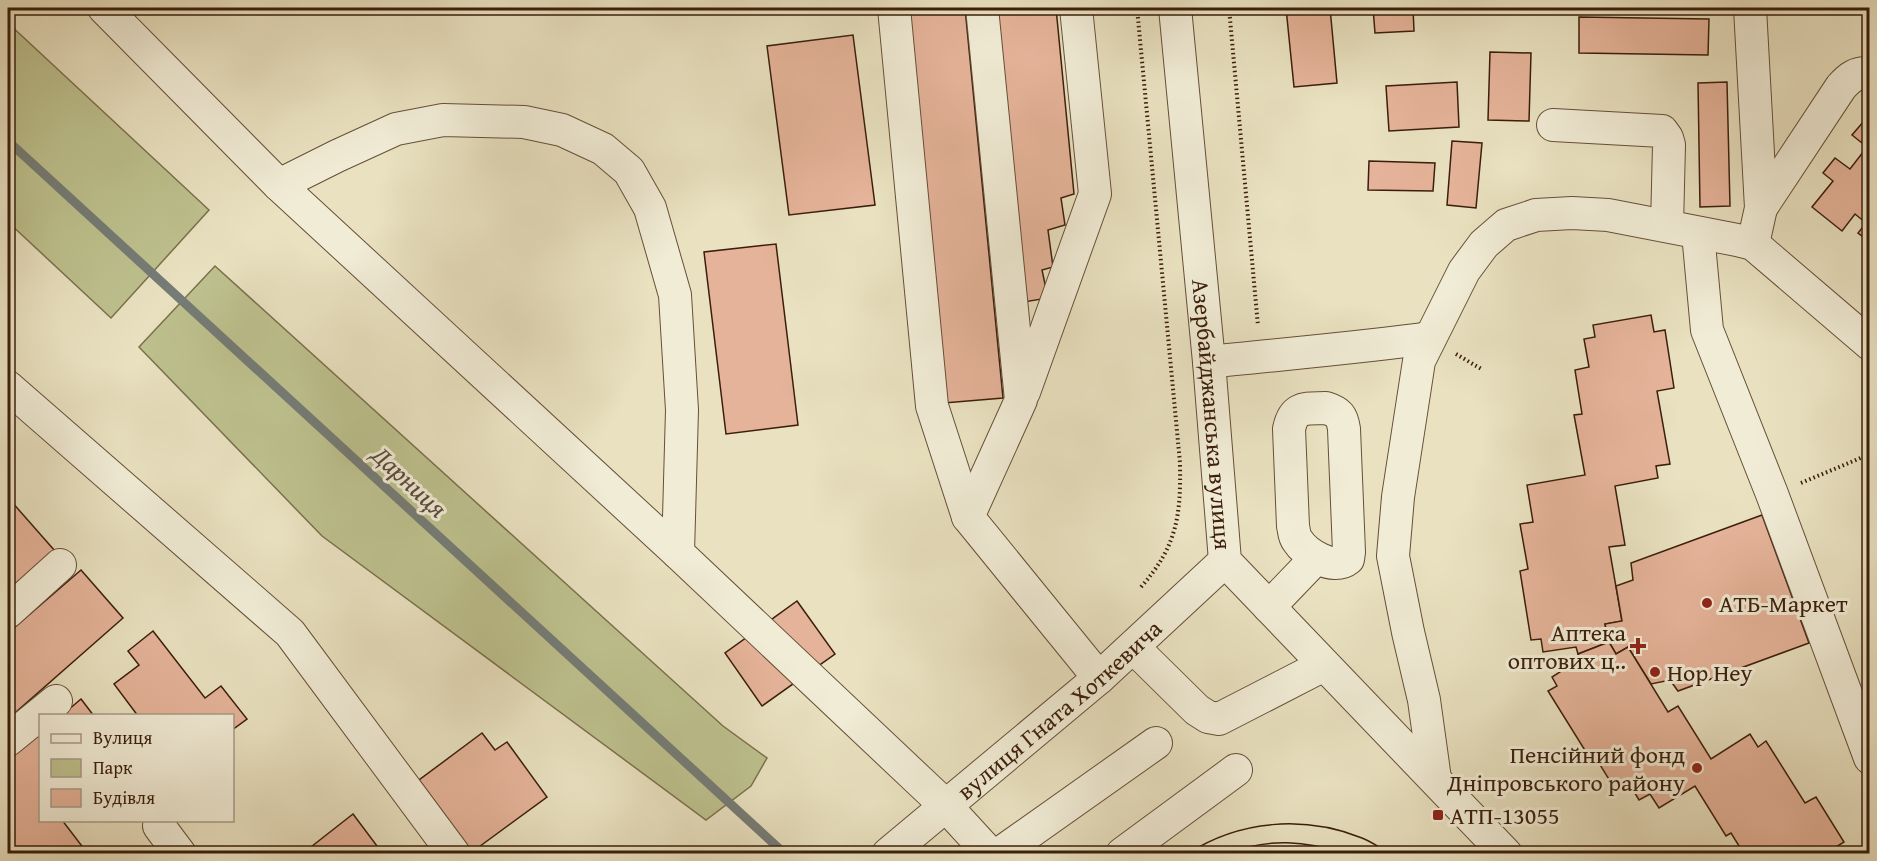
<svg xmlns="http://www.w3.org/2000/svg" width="1877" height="861" viewBox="0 0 1877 861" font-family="'Gentium Book Plus',serif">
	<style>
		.green { fill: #bdc18e; stroke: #7c704c; stroke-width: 1.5 }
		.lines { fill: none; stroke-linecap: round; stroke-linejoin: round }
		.stream { stroke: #757c76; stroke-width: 9 }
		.building { fill: #e5b399; stroke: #3b1e0b; stroke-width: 1.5 }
		.minor-casing { stroke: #664f38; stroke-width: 34 }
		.path { stroke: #3b1e0b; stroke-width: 4; stroke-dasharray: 1.5 3; stroke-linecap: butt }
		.minor { stroke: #f1ecd6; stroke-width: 32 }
		.tram { stroke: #3b1e0b; stroke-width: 1.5 }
		.poi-dot { fill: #8f2418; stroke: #f1ecd6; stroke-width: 2 }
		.labels { text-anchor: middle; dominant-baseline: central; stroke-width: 6; stroke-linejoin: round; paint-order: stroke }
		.street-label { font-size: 24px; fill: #3b1e0b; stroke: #f1ecd6 }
		.poi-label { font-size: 24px; fill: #3b1e0b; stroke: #f1ecd6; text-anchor: start }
		.water-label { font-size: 26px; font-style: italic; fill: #584d40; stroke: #f1ecd6 }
	</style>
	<rect width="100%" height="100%" fill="#e9e1c0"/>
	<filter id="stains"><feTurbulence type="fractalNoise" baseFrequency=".00333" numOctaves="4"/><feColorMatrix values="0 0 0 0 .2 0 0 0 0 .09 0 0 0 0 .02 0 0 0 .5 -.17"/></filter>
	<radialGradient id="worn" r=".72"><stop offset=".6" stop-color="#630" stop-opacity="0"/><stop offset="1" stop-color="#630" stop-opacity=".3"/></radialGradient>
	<g class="green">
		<polygon points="8,23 209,210 111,318 8,222"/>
		<polygon points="215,266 723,726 767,758 751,786 706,820 322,536 139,347"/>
	</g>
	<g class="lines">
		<polyline class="stream" points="8,141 784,853"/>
	</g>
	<g class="building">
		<polygon points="906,8 965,8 1003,398 944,403"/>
		<polygon points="995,8 1056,8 1074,194 1061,198 1065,225 1048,230 1053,267 1042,270 1048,298 1024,302"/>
		<polygon points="1286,8 1330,8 1337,83 1294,87"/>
		<polygon points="1373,8 1413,8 1414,31 1375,33"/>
		<polygon points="1579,17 1709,19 1708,55 1579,53"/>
		<polygon points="853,35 875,205 789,215 767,46"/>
		<polygon points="1490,52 1531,53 1529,121 1488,120"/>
		<polygon points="1457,82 1459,127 1389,131 1386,86"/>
		<polygon points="1727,82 1730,206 1700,207 1698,83"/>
		<polygon points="1870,114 1870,242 1858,233 1866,223 1855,214 1842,231 1812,207 1833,181 1823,173 1835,158 1850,169 1867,147 1852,135"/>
		<polygon points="1452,141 1482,143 1476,208 1447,205"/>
		<polygon points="1369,161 1435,163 1433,191 1368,190"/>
		<polygon points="776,244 798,425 726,434 704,252"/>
		<polygon points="1651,315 1654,332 1665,330 1674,388 1657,391 1670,464 1656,466 1658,478 1615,486 1625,545 1609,547 1622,621 1605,624 1609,642 1578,654 1576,647 1543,652 1541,639 1531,640 1520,571 1528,569 1520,524 1533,522 1527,485 1585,475 1574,415 1582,414 1575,370 1589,367 1584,339 1595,337 1593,325"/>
		<polygon points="11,501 55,551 8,593 8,504"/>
		<polygon points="1762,515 1809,643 1678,691 1670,680 1651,684 1628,647 1616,654 1609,642 1605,624 1622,621 1616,586 1633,580 1631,563"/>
		<polygon points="81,570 123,618 8,719 8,633"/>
		<polygon points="797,601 835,654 762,706 725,653"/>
		<polygon points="153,631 205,698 221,686 247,719 232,730 232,716 138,716 114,684 139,665 128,651"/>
		<polygon points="1609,642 1616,654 1628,647 1668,712 1678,706 1711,759 1750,734 1758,747 1766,741 1805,803 1816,797 1844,842 1831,850 1833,854 1744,854 1731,833 1726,836 1695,786 1659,808 1650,794 1639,800 1626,778 1613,786 1591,750 1586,752 1548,691 1557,686 1552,677 1580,659 1578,654"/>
		<polygon points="81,699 94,716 61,716"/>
		<polygon points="40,731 40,820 62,820 88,854 19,854 8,839 8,758"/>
		<polygon points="482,733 495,750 507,742 547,797 472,852 419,780"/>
		<polygon points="353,814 383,854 302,854"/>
	</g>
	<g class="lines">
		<defs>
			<g id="minor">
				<polyline points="104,8 279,185 678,553 946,806 990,854"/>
				<polyline points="894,8 932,406 968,517 1099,678"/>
				<path id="s1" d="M1175,8L1209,362L1225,561L1506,854"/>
				<polyline points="1750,8 1761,208 1753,244"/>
				<polyline points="1553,125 1662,131 1667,138 1669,145 1667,226"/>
				<polyline points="279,185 337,156 396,129 443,120 524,122 562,130 603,149 629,171 650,208 675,295 682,410 678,553"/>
				<path d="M1761,208L1841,87C1849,78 1857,71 1870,74"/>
				<polyline points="1698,233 1707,330 1772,494 1870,758"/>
				<path d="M1209,362C1283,354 1356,348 1430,338"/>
				<polyline points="8,387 290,633 454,854"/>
				<polyline points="1024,392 1095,194 1076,8"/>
				<path d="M1326,408C1339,412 1342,416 1344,429L1349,552L1348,559C1333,571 1306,554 1297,540C1294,536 1294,530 1293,526L1289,429C1294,405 1306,409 1326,408Z"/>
				<polyline points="968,517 1021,400 982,8"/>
				<polyline points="1269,607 1316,558"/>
				<polyline points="8,612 60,565"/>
				<polyline points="1134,648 1197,710 1208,717 1219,719 1324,665"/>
				<polyline points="8,740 56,701"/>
				<polyline points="1435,779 1424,700 1408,632 1393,556 1398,497 1419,361 1464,271 1484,244 1506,225 1536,215 1572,213 1608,215 1737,240 1753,244 1870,344"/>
				<polyline points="159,826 180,854"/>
				<path id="s2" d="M888,854L1099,678L1225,561"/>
				<polyline points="999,854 1156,743"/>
				<polyline points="1122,854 1236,770"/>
			</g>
		</defs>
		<use href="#minor" class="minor-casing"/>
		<g class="path">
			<path d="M1137,8L1180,463C1181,516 1177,546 1141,587"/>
			<polyline points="1229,8 1258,326"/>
			<polyline points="1456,354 1483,370"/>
			<polyline points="1801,483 1870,454"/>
		</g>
		<use href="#minor" class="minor"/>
		<g class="tram">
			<path d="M1187,854C1239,820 1304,815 1362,838C1372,842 1381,848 1390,854"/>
			<path d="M1226,854C1270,837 1305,841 1349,854"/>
		</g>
	</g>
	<g class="poi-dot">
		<circle cx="1707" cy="603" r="6"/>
		<path d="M1635 637h6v6h6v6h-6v6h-6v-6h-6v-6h6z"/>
		<circle cx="1655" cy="672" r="6"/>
		<circle cx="1697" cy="768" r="6"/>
		<rect x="1432" y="809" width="12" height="12" rx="3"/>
	</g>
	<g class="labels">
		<g class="street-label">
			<text stroke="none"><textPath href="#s1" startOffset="408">Азербайджанська вулиця</textPath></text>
			<text stroke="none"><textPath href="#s2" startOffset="224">вулиця Гната Хоткевича</textPath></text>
		</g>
		<g class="poi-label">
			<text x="1719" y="603">АТБ-Маркет</text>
			<text x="1626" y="632" text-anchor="end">Аптека<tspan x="1626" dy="28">оптових ц‥</tspan></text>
			<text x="1667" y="672">Hop Hey</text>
			<text x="1685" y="754" text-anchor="end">Пенсійний фонд<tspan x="1685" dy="28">Дніпровського району</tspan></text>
			<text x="1450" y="815">АТП-13055</text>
		</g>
		<g class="water-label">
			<text transform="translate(410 481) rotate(43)">Дарниця</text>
		</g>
	</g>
	<rect width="1877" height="861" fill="none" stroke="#e9e1c0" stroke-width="30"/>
	<rect x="9" y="9" width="1859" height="843" fill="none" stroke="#3b1e0b" stroke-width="3"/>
	<rect x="15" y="15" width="1847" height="831" fill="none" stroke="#3b1e0b" stroke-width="1.5"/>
	<rect x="39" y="714" width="195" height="108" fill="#f1ecd6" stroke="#a89a85" stroke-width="1.5"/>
	<rect x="51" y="734" width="30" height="9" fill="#f1ecd6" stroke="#a89a85" stroke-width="1.5"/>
	<text x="93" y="744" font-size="18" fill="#3b1e0b">Вулиця</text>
	<rect x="51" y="759" width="30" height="18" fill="#bdc18e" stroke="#a89a85" stroke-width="1.5"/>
	<text x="93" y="774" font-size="18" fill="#3b1e0b">Парк</text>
	<rect x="51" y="789" width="30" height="18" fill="#e5b399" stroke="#a89a85" stroke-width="1.5"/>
	<text x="93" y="804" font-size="18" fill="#3b1e0b">Будівля</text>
	<rect width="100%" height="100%" filter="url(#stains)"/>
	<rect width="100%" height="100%" fill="url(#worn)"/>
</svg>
